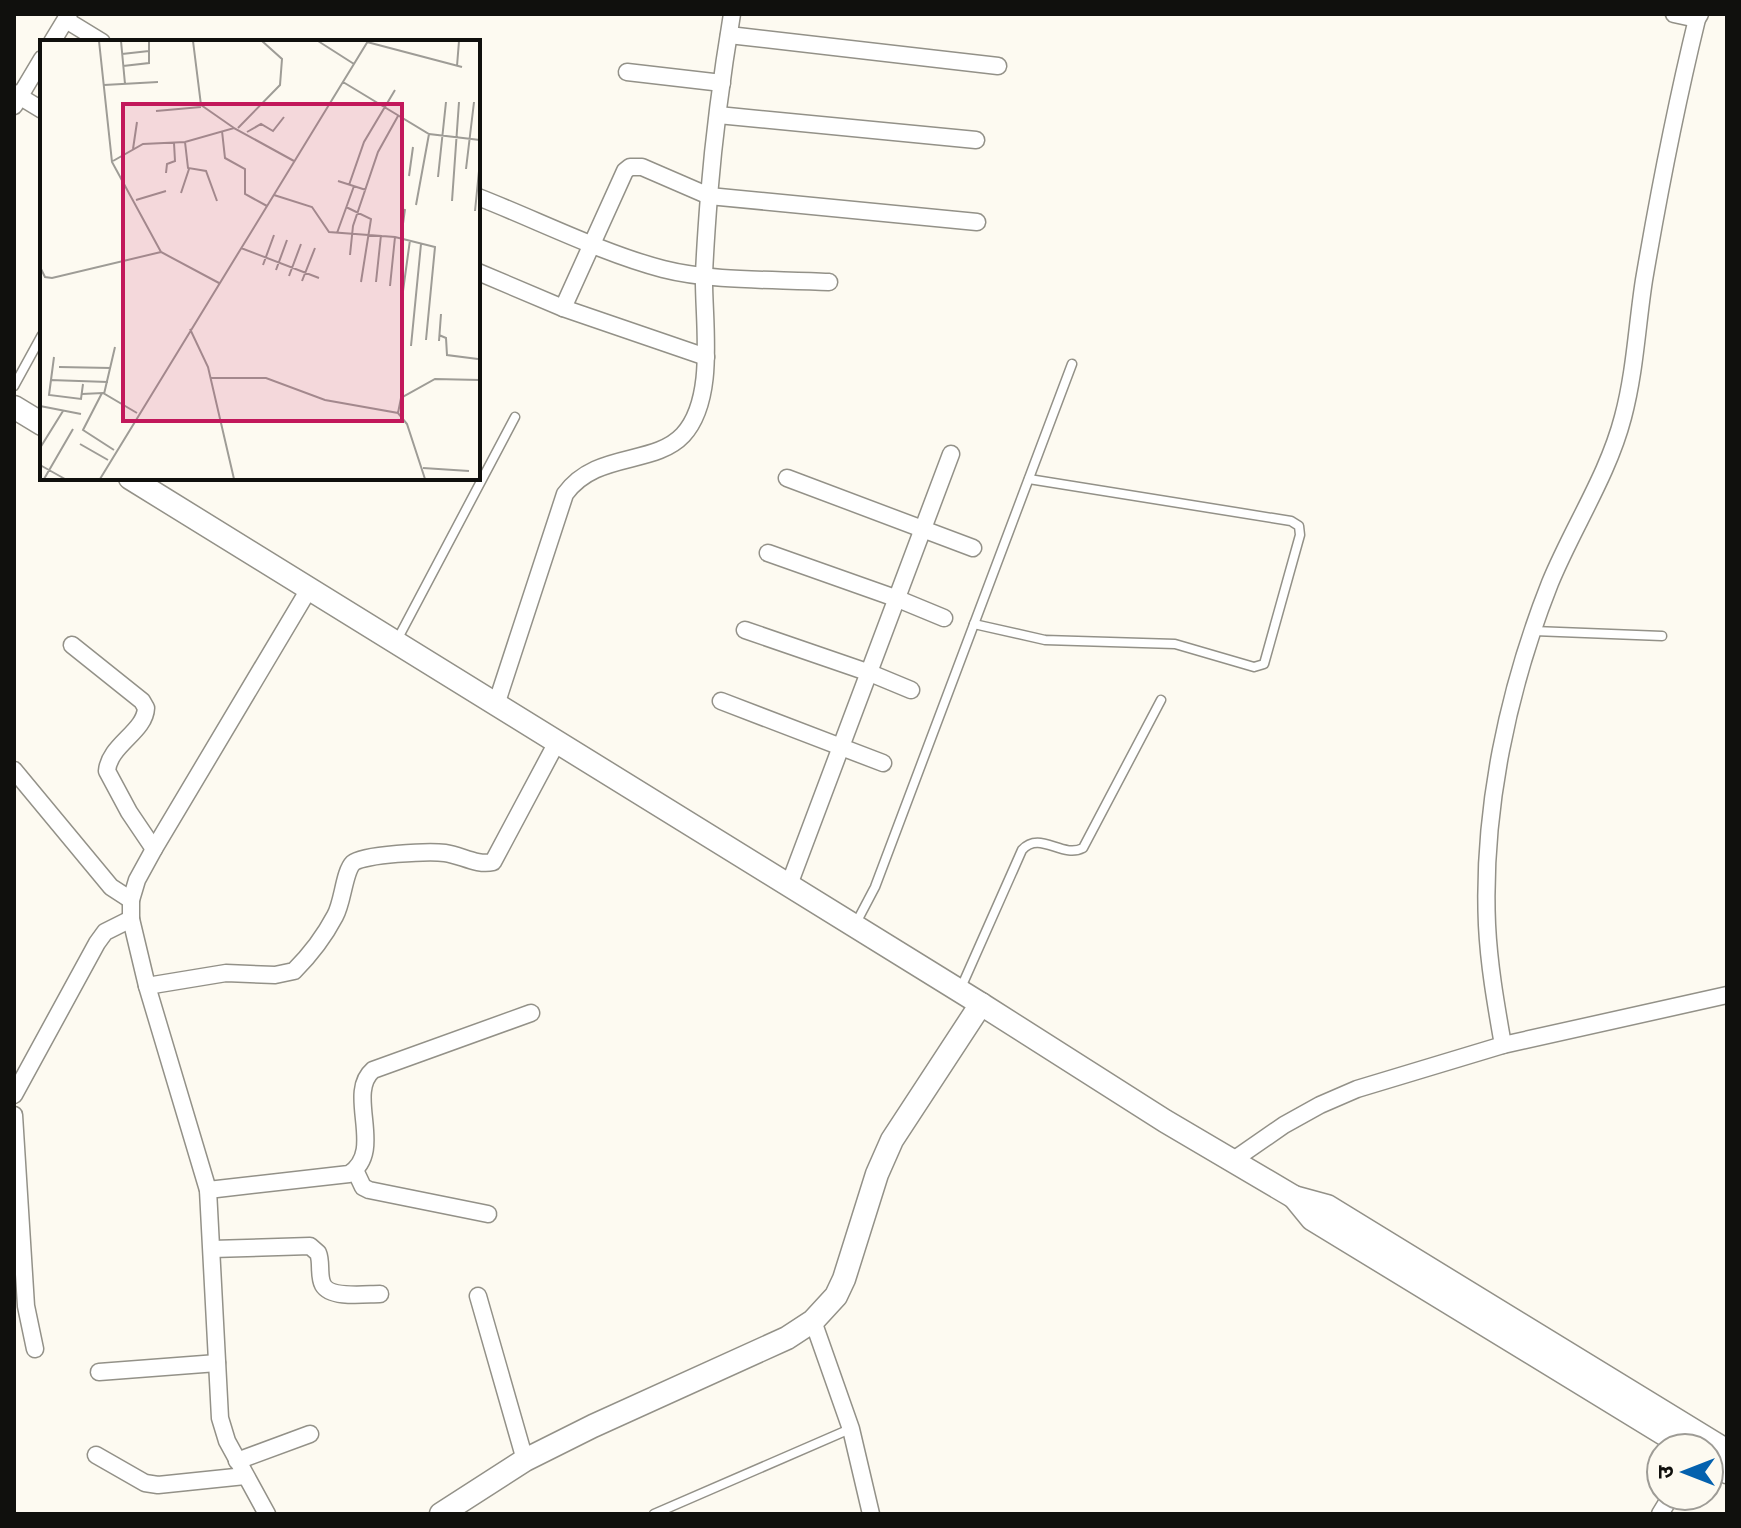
<svg xmlns="http://www.w3.org/2000/svg" width="1741" height="1528" viewBox="0 0 1741 1528" font-family="Karla,'Noto Sans Devanagari',sans-serif">
	<style>
		.lines { fill: none; stroke-linecap: round; stroke-linejoin: round }
		.lane-casing { stroke: #939188; stroke-width: 11 }
		.street-casing { stroke: #939188; stroke-width: 19 }
		.secondary-casing { stroke: #939188; stroke-width: 25 }
		.lane { stroke: #fff; stroke-width: 8 }
		.street { stroke: #fff; stroke-width: 16 }
		.secondary { stroke: #fff; stroke-width: 22 }
		.inset-road { fill: none; stroke: #9e9c96; stroke-width: 2 }
		.view { fill: #c2185b; fill-opacity: 0.15; stroke: #c2185b; stroke-width: 4 }
		.inset-edge { fill: none; stroke: #10100d; stroke-width: 4 }
	</style>
	<rect width="100%" height="100%" fill="#fdfaf1"/>
	<g class="lines">
		<defs>
			<g id="lane">
				<polyline points="14,386 42,335"/>
				<polyline points="974,624 1045,640 1175,644 1254,667 1264,664 1300,535 1299,526 1291,521 1029,479"/>
				<polyline points="1534,631 1662,636"/>
				<polyline points="396,642 515,417"/>
				<polyline points="855,925 875,887 1072,364"/>
				<path d="M960,990L1022,850C1040,830 1062,859 1083,848L1161,700"/>
				<polyline points="654,1514 850,1429"/>
			</g>
			<g id="street">
				<polyline points="1674,14 1697,19"/>
				<polyline points="66,20 102,42"/>
				<polyline points="729,35 998,66"/>
				<polyline points="52,42 69,14"/>
				<polyline points="627,72 722,83"/>
				<polyline points="14,93 42,110"/>
				<polyline points="14,106 42,59"/>
				<polyline points="718,115 976,140"/>
				<path d="M478,197C537,220 602,253 663,269C714,282 776,279 829,282"/>
				<polyline points="478,272 563,308 706,357"/>
				<polyline points="563,308 625,171 630,167 642,167 709,196 977,222"/>
				<polyline points="787,478 973,548"/>
				<polyline points="768,553 898,599 944,618"/>
				<polyline points="745,630 870,673 911,690"/>
				<path d="M72,645L142,701L146,708C145,732 109,745 107,771L129,812L154,849"/>
				<polyline points="721,701 883,763"/>
				<path d="M496,705L565,494C596,451 654,466 683,435C717,398 703,321 704,275C705,249 707,222 709,196C714,135 722,74 732,14"/>
				<polyline points="14,770 111,887 131,900"/>
				<polyline points="789,885 951,454"/>
				<path d="M147,986L226,973L275,975L294,971C310,955 325,935 335,916C343,902 344,872 353,863C363,854 430,851 445,853C461,855 477,866 493,862L557,742"/>
				<path d="M1503,1045C1496,1005 1489,966 1487,925C1482,810 1508,689 1550,583C1573,527 1608,475 1623,417C1635,372 1637,325 1644,280C1659,192 1676,105 1697,19L1700,14"/>
				<polyline points="14,1095 97,943 105,932 131,919"/>
				<polyline points="14,1115 26,1306 35,1349"/>
				<polyline points="1232,1161 1284,1125 1320,1105 1357,1089 1503,1045 1727,995"/>
				<polyline points="355,1170 363,1187 369,1190 488,1214"/>
				<path d="M208,1190L349,1174C386,1151 345,1094 373,1070L531,1013"/>
				<path d="M212,1249L310,1246L318,1253C322,1262 318,1276 323,1285C331,1299 366,1294 380,1294"/>
				<polyline points="478,1296 525,1460"/>
				<polyline points="813,1321 851,1429 871,1514"/>
				<polyline points="99,1372 217,1363"/>
				<polyline points="96,1455 145,1483 158,1485 245,1476"/>
				<polyline points="237,1461 310,1434"/>
				<polyline points="267,1514 227,1441 220,1418 208,1190 147,986 131,919 131,900 137,880 154,849 309,589"/>
				<polyline points="1660,1514 1671,1496"/>
			</g>
			<g id="secondary">
				<polyline points="14,407 42,424"/>
				<polyline points="130,478 981,1004 1165,1121 1294,1197 1327,1206 1727,1451"/>
				<polyline points="1294,1197 1312,1219 1687,1448"/>
				<polyline points="1709,1461 1727,1472"/>
				<polyline points="441,1514 525,1460 593,1426 787,1338 813,1321 836,1296 844,1279 877,1174 892,1140 981,1004"/>
			</g>
		</defs>
		<use href="#lane" class="lane-casing"/>
		<use href="#street" class="street-casing"/>
		<use href="#secondary" class="secondary-casing"/>
		<use href="#lane" class="lane"/>
		<use href="#street" class="street"/>
		<use href="#secondary" class="secondary"/>
	</g>
	<g transform="translate(40 40)">
		<rect width="440" height="440" fill="#fdfaf1"/>
		<path class="inset-road" d="M59,1L72,122L121,212L179,243M81,1L85,44M153,1L161,65L194,88M278,1L314,24M327,2L422,27M82,14L109,11M83,26L109,23V2M417,26L419,1M303,42L389,94L440,100M64,45L118,42M116,71L161,67M198,88L240,45L242,19L222,1M182,91L185,118L205,129V154L227,166M207,92L221,84L233,91L244,77M145,102L148,128L166,131L177,161M93,109L97,82M73,121L103,104L145,102L194,88L254,121M426,129L434,62M126,133L127,124L135,121L134,103M369,136L373,107M398,137L406,62M298,141L326,150M309,145L324,102L355,50M141,153L149,129M234,155L272,167L289,192L355,197L395,207L386,300M96,160L126,151M412,161L419,62M376,165L389,94M306,167L331,179L321,242M435,171L440,121M297,193L314,146M361,198L365,169M201,208L279,238M310,215L313,186L338,112L358,76M223,225L234,195M0,227L5,237L12,238L121,212M236,230L247,200M249,236L261,204M262,241L275,208M336,242L341,195M350,246L355,197M363,251L370,200M150,289L168,327L194,439M399,295L406,298L407,315L438,319M399,301L401,274M371,306L381,204M14,317L9,355L41,359L43,344M19,327L71,328M171,338H226L285,360L358,373L367,384L385,439M10,340L68,342M62,353L43,390L74,410M42,354L63,353L97,373M64,354L75,307M0,366L41,374M358,373L361,358L395,339L440,340M40,404L68,420M0,408L23,371M0,425L25,439M383,428L429,431M4,439L33,389M60,439L328,1"/>
		<path class="view" d="M83,64H362V381H83Z"/>
		<rect width="440" height="440" class="inset-edge"/>
	</g>
	<rect width="1741" height="1528" fill="none" stroke="#10100d" stroke-width="32"/>
	<g transform="translate(1685 1472) rotate(270)"><circle r="38" fill="#fdfaf1" stroke="#9e9c96" stroke-width="2"/>
	<path d="M0-6L14 30L0 20L-14 30Z" fill="#0461ae"/>
	<text y="-12" font-size="22" font-weight="bold" text-anchor="middle" fill="#10100d">उ</text>
	</g>
</svg>
